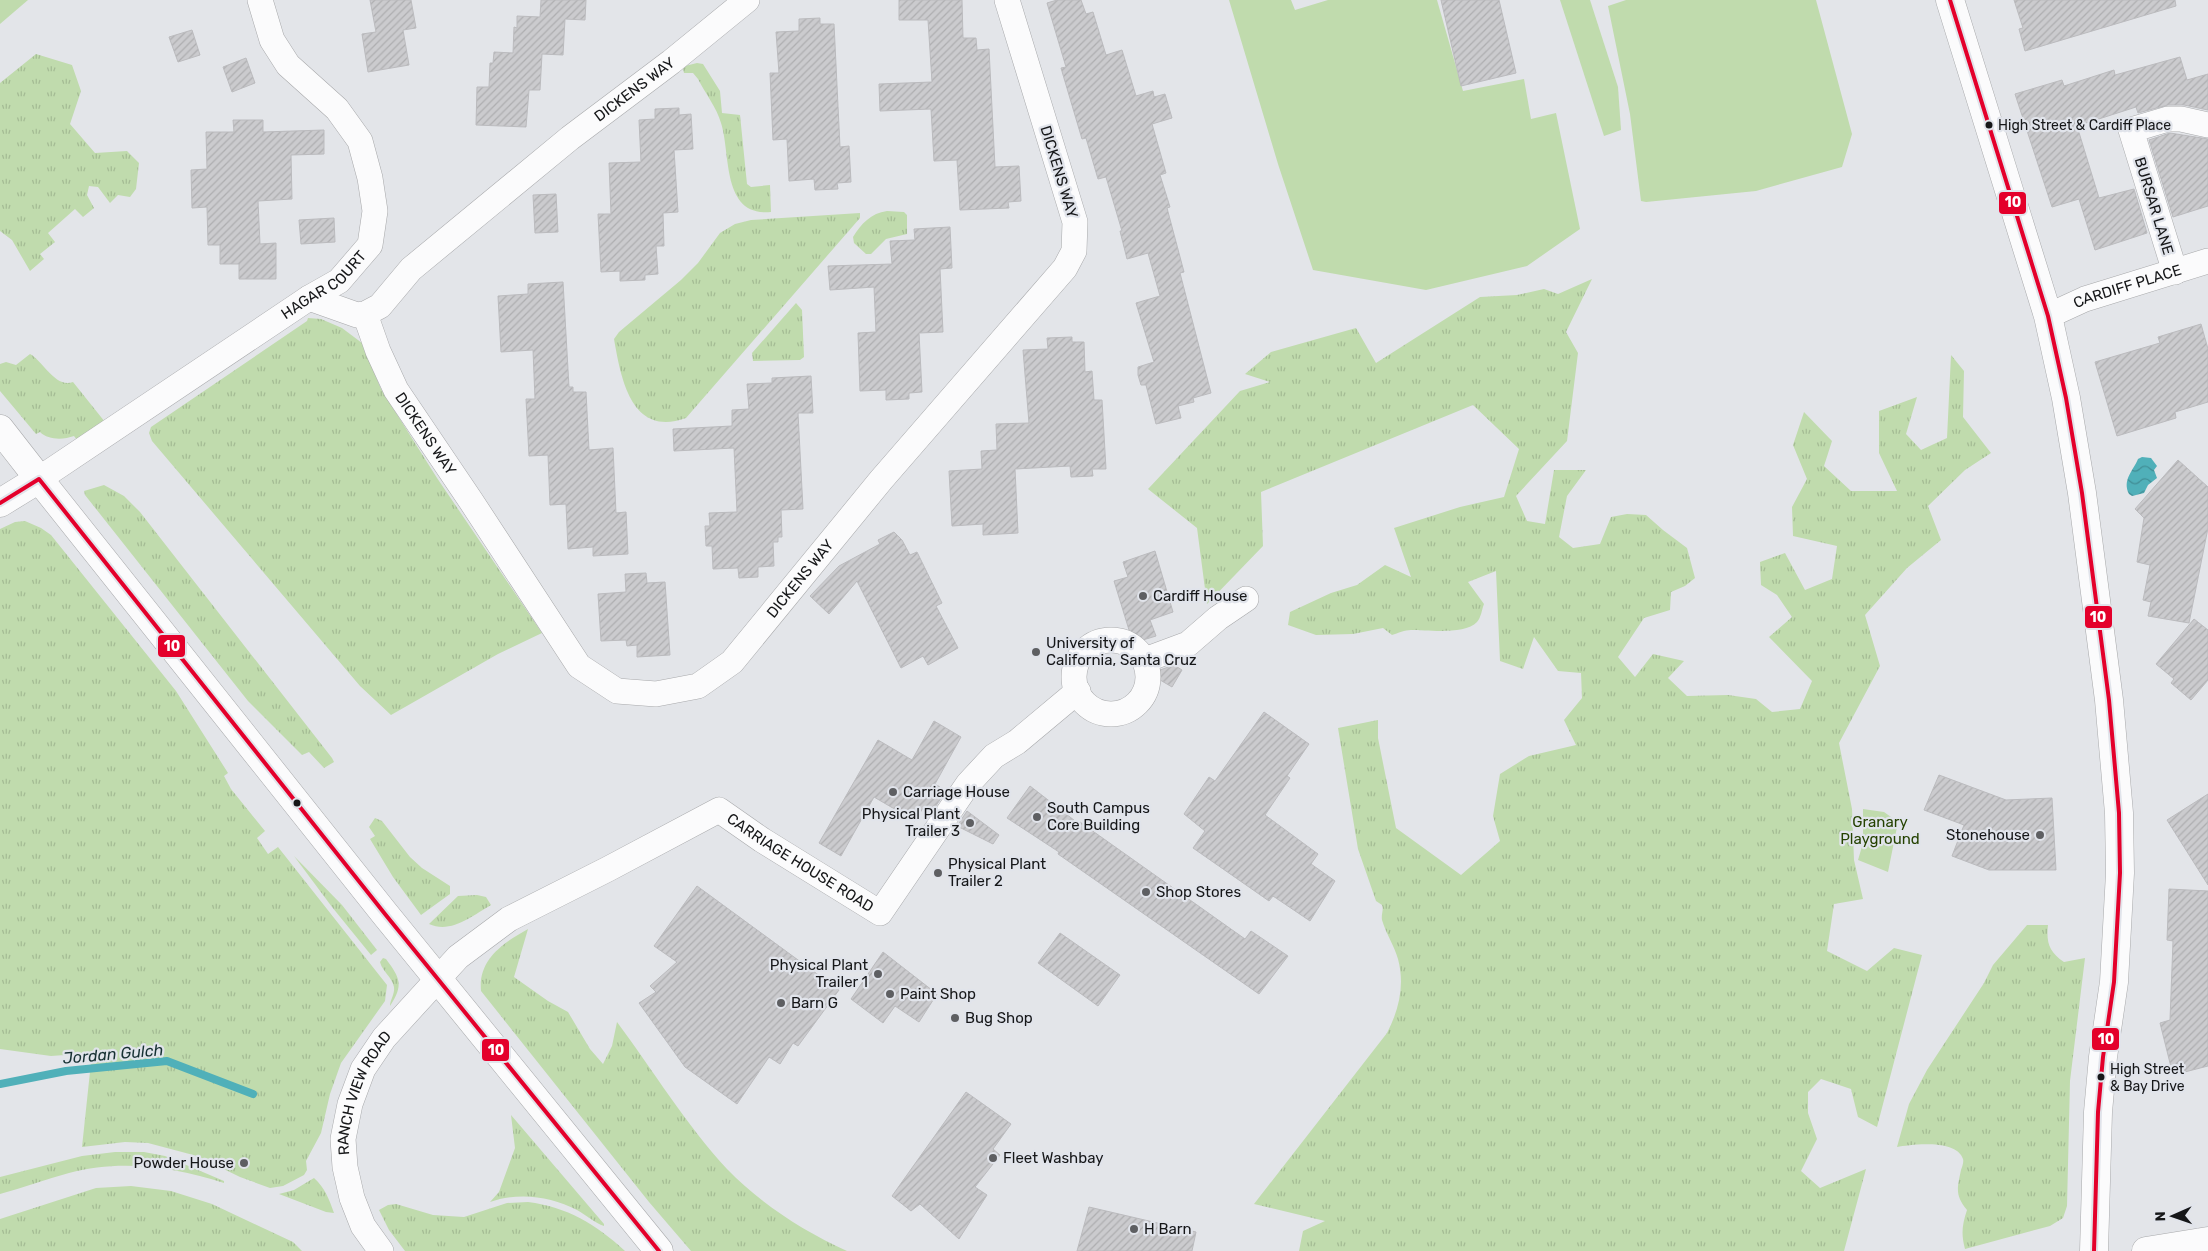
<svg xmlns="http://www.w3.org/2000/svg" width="2208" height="1251" viewBox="0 0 2208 1251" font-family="Rubik,sans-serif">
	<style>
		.grass { fill: url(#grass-tufts) }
		.green { fill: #c0dbad }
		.water { fill: url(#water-waves) }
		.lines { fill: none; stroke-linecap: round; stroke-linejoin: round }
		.stream { stroke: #50b0b9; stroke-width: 8 }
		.building { fill: url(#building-hatch); stroke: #bbbbbe }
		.minor-casing { stroke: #a8a9ab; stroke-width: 26 }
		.tertiary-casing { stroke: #a8a9ab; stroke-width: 29 }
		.secondary-casing { stroke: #a8a9ab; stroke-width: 29 }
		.minor { stroke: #fbfbfc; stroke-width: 25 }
		.tertiary { stroke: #fbfbfc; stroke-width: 28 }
		.secondary { stroke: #fbfbfc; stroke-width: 28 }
		.bus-1-casing { stroke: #e1e4eb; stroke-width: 8 }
		.bus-1 { stroke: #e4002b; stroke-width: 4 }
		.bus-dot { fill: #161719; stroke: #e1e4eb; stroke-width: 2 }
		.poi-dot { fill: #5e5f62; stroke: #e1e4eb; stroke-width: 2 }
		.labels { text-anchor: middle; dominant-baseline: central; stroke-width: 4.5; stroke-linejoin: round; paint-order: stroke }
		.bus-label { font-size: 14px; fill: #161719; stroke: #e1e4eb; text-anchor: start }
		.street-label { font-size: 15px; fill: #161719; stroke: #e1e4eb }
		.poi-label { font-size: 15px; fill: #161719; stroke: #e1e4eb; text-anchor: start }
		.park-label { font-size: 15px; fill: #254200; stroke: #e1e4eb }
		.water-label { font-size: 16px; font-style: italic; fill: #173133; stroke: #e1e4eb }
		.line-badge { stroke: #e1e4eb; stroke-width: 2 }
		.badge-label { font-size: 14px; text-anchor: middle; font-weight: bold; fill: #fff }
	</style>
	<defs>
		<pattern id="grass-tufts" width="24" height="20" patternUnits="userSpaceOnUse" patternTransform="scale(1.25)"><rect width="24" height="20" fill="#c0dbad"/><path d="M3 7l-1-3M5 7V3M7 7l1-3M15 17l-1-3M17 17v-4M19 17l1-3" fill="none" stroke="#a4bb94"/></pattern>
		<pattern id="water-waves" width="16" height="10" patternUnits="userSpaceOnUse" patternTransform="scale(1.25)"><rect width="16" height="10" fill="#50b0b9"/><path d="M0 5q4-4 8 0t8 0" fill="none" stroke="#418e96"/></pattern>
		<pattern id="building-hatch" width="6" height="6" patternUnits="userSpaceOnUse" patternTransform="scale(1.25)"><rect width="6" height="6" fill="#cbcbce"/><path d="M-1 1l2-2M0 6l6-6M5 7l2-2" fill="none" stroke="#aeaeb0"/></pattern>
	</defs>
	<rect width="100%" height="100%" fill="#e3e5e9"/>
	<g class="grass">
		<polygon points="36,54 72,65 81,91 70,124 95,153 127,151 139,163 136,189 130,197 118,195 110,203 98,187 89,186 87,195 94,208 83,217 75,209 48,233 55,242 40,254 44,259 30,271 12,240 0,231 0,83"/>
		<path d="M697,63L703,64L720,91L722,113L740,115L747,184L751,187L770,185L771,212C721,217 731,153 721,123C717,108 705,93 698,79L693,73H684L683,69L685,66Z"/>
		<path d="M887,211L904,212L907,215V234L886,239L871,254H866L854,243L853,237C861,224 871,213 887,211Z"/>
		<path d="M860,213V218L686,418C631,438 621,378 614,339L619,332L681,280L698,263L720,233L735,224L751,220Z"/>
		<path d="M1592,279L1566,332L1578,353L1567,441L1516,496L1527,521L1545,524L1554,470H1586L1567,496L1559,537L1573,548L1600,544L1611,517L1627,514L1646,515L1663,530L1687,548L1695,578L1685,586L1671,592L1670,610L1644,618L1618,657L1635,677L1653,654L1684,661L1668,678L1687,696L1728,695L1756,699L1772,712L1800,709L1812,681L1769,637L1792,617L1777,595L1761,585L1760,562L1785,553L1805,590L1832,579L1837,546L1793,536L1792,507L1807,479L1793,445L1804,412L1832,441L1824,466L1851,491H1897L1879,453V411L1917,397L1906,434L1921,450L1947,438L1951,355L1964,371L1963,417L1991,453L1965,470L1928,506L1941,540L1907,568L1865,615L1880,666L1839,743L1852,809L1854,860L1863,899L1834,904L1827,951L1867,971L1894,948L1922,955L1877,1127L1858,1117L1851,1089L1821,1079L1808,1092V1113L1817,1139L1801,1171L1820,1188L1866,1169L1844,1251H1299L1303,1231L1325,1221L1254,1204L1387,1033C1399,1010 1405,985 1398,959C1394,945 1386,934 1382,920C1381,914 1384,910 1382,905L1376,901L1358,849L1338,728L1378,720V738L1396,828L1461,875L1500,841L1493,816L1500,774L1529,756L1576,745L1564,720L1582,698L1581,673L1558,671L1534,637L1523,669L1500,661L1496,571L1468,582L1484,604C1482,609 1481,618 1477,622C1465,635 1428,630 1411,630C1405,630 1398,633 1392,635L1383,628L1353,634L1316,635L1288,625L1290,612L1331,593L1357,585L1385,565L1411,577L1394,528L1460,507L1504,497L1519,449L1473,405L1261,492L1263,546L1207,604L1197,528L1148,489L1240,391L1270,382L1245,374L1271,352L1356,328L1376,363L1480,297L1517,295L1544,289L1558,294Z"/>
		<polygon points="796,303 802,310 804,357 800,360 753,361 752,353"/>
		<polygon points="308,318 321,319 342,328 362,343 381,389 437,478 542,633 498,654 391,715 360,686 152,441 149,433 151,427 307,321"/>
		<path d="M30,354C43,361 56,389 73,382L105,422L77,440L74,436C63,440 48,440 40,432L36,434L0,391V364L6,362L16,365Z"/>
		<polygon points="104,485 124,496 140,512 332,758 334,762 324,768 309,752 302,755 248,701 85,495 84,491"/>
		<polygon points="25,521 41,528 51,535 176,691 228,773 224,776 231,789 265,831 257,838 268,854 278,847 387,985 385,1001 341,1063 330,1094 321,1133 306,1161 307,1170 304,1175 283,1186 270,1188 240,1177 197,1156 148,1143 125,1142 82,1147 92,1053 51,1056 0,1049 0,529 15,522"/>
		<polygon points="375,818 382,821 410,857 422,868 450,886 450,894 421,915 393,877 370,839 375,836 369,827"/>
		<polygon points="294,856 342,905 377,950 371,955 332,907"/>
		<path d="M477,895L486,897L491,905C472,916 451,934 429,924L458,896Z"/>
		<path d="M2027,925H2048C2046,942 2049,952 2064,962L2085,958L2070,1081L2067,1206L2063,1218L2050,1226L1965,1249C1961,1234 1962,1225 1967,1210C1955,1195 1957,1189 1961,1170C1962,1167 1964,1162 1963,1159C1957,1139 1912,1144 1897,1147L1909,1104L1927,1070L1984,983L1993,965Z"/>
		<path d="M528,929L514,977L548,1001L568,1012L590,1049L603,1064L612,1046L617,1022C652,1069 687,1126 727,1169C761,1204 803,1231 847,1251H691L649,1202L481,991C478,959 503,943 528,929Z"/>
		<path d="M383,958L386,959C400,978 404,985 390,1006C390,1000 395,994 394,987C392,977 382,971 380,962Z"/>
		<path d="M511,1115L604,1224V1226C595,1223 586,1215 577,1210C550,1196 519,1192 490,1202L499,1192L515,1148Z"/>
		<path d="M115,1152H144L165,1156L224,1181V1183C174,1167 121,1159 69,1173C46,1179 23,1188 0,1194V1177L82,1156Z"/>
		<path d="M314,1178C325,1188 329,1199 334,1213L326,1212L279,1194L294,1190Z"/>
		<polygon points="131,1186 171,1191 212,1204 293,1242 302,1251 0,1251 0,1219 96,1188"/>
		<path d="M528,1202C567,1207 596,1224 625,1251H405L389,1230L379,1210L388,1205L396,1204L433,1215L464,1217L507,1203Z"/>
	</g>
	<g class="green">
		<polygon points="0,0 28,0 0,24"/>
		<polygon points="1229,0 1291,0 1295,10 1328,0 1437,0 1463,91 1524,79 1531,119 1556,113 1580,229 1527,266 1426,290 1313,270 1278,164"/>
		<polygon points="1560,0 1590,0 1618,87 1621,130 1604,136"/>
		<polygon points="1626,0 1816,0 1852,134 1842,167 1756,191 1646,202 1641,201 1630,114 1608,6"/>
		<polygon points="1863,809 1884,812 1898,822 1888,872 1858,860 1863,843"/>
	</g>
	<path class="water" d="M2142,457L2151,458L2157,466L2154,470L2157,478L2148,485L2144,493L2132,496L2129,494C2122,480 2133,471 2138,459Z"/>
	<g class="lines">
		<polyline class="stream" points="0,1084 66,1071 167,1061 253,1094"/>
	</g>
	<g class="building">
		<polygon points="370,0 411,0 416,28 403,30 409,65 368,72 362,34 376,32"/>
		<polygon points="541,0 586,0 585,20 565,19 563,55 542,54 540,90 529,90 526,127 476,125 477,87 489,87 490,63 493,63 494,52 513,53 514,27 517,28 517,16 540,17"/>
		<polygon points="899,0 962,0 963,38 976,38 977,50 989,49 995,167 1019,166 1021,201 1008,202 1009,208 960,210 957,160 934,161 931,109 880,111 879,84 932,82 928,20 899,20"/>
		<polygon points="1057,0 1081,0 1086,14 1093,12 1106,55 1122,50 1136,96 1153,91 1154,97 1165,94 1172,118 1152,124 1166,173 1160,175 1170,207 1167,208 1184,272 1180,273 1211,393 1193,398 1194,402 1178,406 1181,418 1156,424 1146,385 1141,385 1138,375 1138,367 1154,362 1136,303 1160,296 1148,253 1127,259 1120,231 1122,231 1106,177 1098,179 1086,138 1082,139 1061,68 1066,67 1047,3"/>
		<polygon points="1441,0 1499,0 1516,73 1461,86"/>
		<polygon points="2014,0 2175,0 2176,6 2025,51 2019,29 2023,28"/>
		<polygon points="820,18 820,24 834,24 840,147 849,146 851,182 837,183 838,189 815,190 814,179 789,181 787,139 773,140 770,73 779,73 776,32 799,31 799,19"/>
		<polygon points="192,30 200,55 178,62 169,37"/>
		<polygon points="2180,57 2187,80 2208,74 2208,110 2184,105 2168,105 2138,113 2136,107 2077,126 2099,198 2134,189 2147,233 2095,250 2079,199 2052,207 2015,94 2062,80 2064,86 2114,70 2115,75"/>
		<polygon points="246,58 255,83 232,92 223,67"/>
		<polygon points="679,108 679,115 691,114 693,149 674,150 678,212 663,213 664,246 656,246 658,274 645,275 645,280 620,281 620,271 601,272 598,214 611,214 609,163 641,162 639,120 655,119 655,109"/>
		<polygon points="233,120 263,120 263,132 324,130 324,154 291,155 292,199 258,201 260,244 276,243 276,279 239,279 239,264 220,264 220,245 208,245 207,207 192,208 191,170 207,169 206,132 234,132"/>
		<polygon points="2170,133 2208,139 2208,206 2173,217 2149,140"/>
		<polygon points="556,194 558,232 535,233 533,195"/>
		<polygon points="334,218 335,242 301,244 299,220"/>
		<polygon points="950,227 952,268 940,269 943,332 919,333 922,392 909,393 909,399 886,400 886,390 860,391 858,333 876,332 874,287 830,290 828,266 892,264 890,241 915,240 914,229"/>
		<polygon points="563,282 569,387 573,387 573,392 586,392 589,450 613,448 616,513 626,512 628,554 593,556 593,547 568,549 566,504 550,505 548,455 529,456 526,399 535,399 533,350 501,352 498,296 528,294 528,284"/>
		<polygon points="2201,324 2208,349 2208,402 2175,412 2176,418 2117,436 2095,362 2160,343 2158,337"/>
		<polygon points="1072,337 1072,342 1084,342 1085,372 1092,371 1094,400 1102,400 1106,469 1092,469 1093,476 1071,477 1070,466 1015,469 1018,533 983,535 983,524 952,526 949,471 982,469 981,451 997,450 996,424 1029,423 1023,350 1048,349 1047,338"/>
		<polygon points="811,376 813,413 798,413 803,509 781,510 782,537 778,537 778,542 773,542 774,566 758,567 758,577 739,578 738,568 713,569 712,546 706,546 705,526 710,526 709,513 737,512 734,448 674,451 673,429 732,426 732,410 749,409 747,384 772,383 772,378"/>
		<polygon points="2178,460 2208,487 2208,528 2189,623 2148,616 2151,602 2143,600 2150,565 2137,562 2144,518 2135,509"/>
		<polygon points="894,532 902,540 910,555 917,552 942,603 936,606 958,648 928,665 923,656 901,668 857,581 829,614 810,596 839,566 880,544 878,540"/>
		<polygon points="1155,551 1173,612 1150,620 1156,636 1133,643 1114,581 1128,577 1123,562"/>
		<polygon points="646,573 647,583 665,582 670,655 637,657 637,645 627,646 626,640 601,641 598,594 626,592 625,574"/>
		<polygon points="2194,619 2208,630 2208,680 2191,700 2171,683 2174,679 2156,664"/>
		<polygon points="1174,665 1182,670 1172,687 1155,677 1160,670"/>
		<polygon points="1264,712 1309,744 1287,776 1290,778 1265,815 1318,854 1311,864 1335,881 1310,921 1273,896 1269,901 1193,848 1205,831 1184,814 1209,777 1215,781"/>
		<polygon points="934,721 961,737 935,784 940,787 939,790 944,794 931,813 923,808 915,821 874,797 841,856 819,843 878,740 912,760"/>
		<polygon points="1939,775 2006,800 2052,798 2056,870 1989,870 1952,856 1964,825 1924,810"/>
		<polygon points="1030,786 1079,824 1080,822 1245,939 1251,931 1288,956 1259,994 1058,854 1059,852 1007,818"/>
		<polygon points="2208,794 2208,885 2167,820"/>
		<polygon points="967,811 999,835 993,844 957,826"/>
		<polygon points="697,886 839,990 798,1046 793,1043 780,1064 769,1057 737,1104 685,1067 639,1003 656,992 650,986 677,962 654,946"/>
		<polygon points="2169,889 2208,891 2208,1066 2173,1075 2160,1023 2170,1020 2173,941 2167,940"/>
		<polygon points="1060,933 1120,975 1098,1006 1038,963"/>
		<polygon points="883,952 937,994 919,1022 895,1006 883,1023 851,999"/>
		<polygon points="966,1092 1011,1124 993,1149 1000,1155 975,1187 987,1195 959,1239 920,1204 911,1211 892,1196"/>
		<polygon points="1089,1207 1196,1232 1192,1251 1077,1251"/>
	</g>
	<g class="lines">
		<defs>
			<g id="minor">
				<polyline points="2175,272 2131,130 2168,119 2181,119 2208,125"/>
				<path id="s1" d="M309,298L357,315L365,314L380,306L411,269L570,138L671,62L747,0"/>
				<path id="s2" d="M365,314L378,351L396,390L471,501L579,666L617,691L656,694L698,686L732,662L881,480L1065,268L1074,251L1075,222L1007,0"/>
				<path id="s3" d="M2048,316L2085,299L2208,261"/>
				<path id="s4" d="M39,479L309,298L339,281L370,245L375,211L370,178L360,141L337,109L288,65L272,40L260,0"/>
				<circle cx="1111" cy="677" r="37"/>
				<polyline points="1145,660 1188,644 1218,618 1246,599"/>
				<path id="s5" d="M381,1251L363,1226L352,1198L345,1167L343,1139L350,1104L363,1069L384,1038L458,957L509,919L608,869L719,810L762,840L880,913L968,784L994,756L1017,742L1078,691"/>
			</g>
			<polyline id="tertiary" points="0,429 39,479"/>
			<g id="secondary">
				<polyline points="1950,0 2048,316 2066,398 2082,493 2109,700 2119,813 2120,873 2114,982 2103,1057 2098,1112 2094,1251"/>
				<polyline points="0,503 39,479 385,914 659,1251"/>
				<polyline points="2146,1251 2208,1241"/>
			</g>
		</defs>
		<use href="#minor" class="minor-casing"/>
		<use href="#tertiary" class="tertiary-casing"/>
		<use href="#secondary" class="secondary-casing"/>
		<use href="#minor" class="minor"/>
		<use href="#tertiary" class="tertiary"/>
		<use href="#secondary" class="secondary"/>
		<defs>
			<g id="bus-1">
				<polyline points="1950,0 2048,316 2066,398 2082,493 2109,700 2119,813 2120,873 2114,982 2103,1057 2098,1112 2094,1251"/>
				<polyline points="0,503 39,479 385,914 659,1251"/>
			</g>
		</defs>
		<use href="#bus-1" class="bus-1-casing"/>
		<use href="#bus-1" class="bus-1"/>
	</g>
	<g class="bus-dot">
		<circle cx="1989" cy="125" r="4.5"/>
		<circle cx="297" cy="803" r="4.5"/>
		<circle cx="2101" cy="1077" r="4.5"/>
	</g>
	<g class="poi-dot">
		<circle cx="1143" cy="596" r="5"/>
		<circle cx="1036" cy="652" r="5"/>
		<circle cx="893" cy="792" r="5"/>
		<circle cx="1037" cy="817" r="5"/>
		<circle cx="970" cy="823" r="5"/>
		<circle cx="2040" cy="835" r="5"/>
		<circle cx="938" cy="873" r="5"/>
		<circle cx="1146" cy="892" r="5"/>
		<circle cx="878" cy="974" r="5"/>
		<circle cx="890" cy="994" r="5"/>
		<circle cx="781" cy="1003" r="5"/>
		<circle cx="955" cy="1018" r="5"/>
		<circle cx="993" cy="1158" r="5"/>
		<circle cx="244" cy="1163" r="5"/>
		<circle cx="1134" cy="1229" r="5"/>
	</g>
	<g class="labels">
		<g class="bus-label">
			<text x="1998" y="125">High Street &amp; Cardiff Place</text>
			<text x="2110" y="1069">High Street<tspan x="2110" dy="17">&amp; Bay Drive</tspan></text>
		</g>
		<g class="street-label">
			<text stroke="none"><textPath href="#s1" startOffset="411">DICKENS WAY</textPath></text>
			<text transform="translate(1059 172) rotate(73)">DICKENS WAY</text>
			<text transform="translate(2154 206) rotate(73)">BURSAR LANE</text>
			<text stroke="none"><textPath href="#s4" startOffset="345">HAGAR COURT</textPath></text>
			<text stroke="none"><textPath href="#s3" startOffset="85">CARDIFF PLACE</textPath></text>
			<text stroke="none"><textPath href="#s2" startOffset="135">DICKENS WAY</textPath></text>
			<text stroke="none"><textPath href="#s2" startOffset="690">DICKENS WAY</textPath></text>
			<text stroke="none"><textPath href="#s5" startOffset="738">CARRIAGE HOUSE ROAD</textPath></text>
			<text stroke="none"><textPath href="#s5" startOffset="171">RANCH VIEW ROAD</textPath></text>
		</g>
		<g class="poi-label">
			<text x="1153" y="596">Cardiff House</text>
			<text x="1046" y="643">University of<tspan x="1046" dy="17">California, Santa Cruz</tspan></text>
			<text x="903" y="792">Carriage House</text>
			<text x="1047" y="808">South Campus<tspan x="1047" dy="17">Core Building</tspan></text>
			<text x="960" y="814" text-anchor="end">Physical Plant<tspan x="960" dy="17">Trailer 3</tspan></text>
			<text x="2030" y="835" text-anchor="end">Stonehouse</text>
			<text x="948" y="864">Physical Plant<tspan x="948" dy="17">Trailer 2</tspan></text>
			<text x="1156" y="892">Shop Stores</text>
			<text x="868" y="965" text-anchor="end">Physical Plant<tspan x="868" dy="17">Trailer 1</tspan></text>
			<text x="900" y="994">Paint Shop</text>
			<text x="791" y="1003">Barn G</text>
			<text x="965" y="1018">Bug Shop</text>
			<text x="1003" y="1158">Fleet Washbay</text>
			<text x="234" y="1163" text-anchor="end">Powder House</text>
			<text x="1144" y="1229">H Barn</text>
		</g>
		<g class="park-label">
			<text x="1880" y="822">Granary<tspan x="1880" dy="17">Playground</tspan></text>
		</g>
		<g class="water-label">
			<text transform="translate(113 1054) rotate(-5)">Jordan Gulch</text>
		</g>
	</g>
	<g class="line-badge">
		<rect x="1998" y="191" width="29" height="24" rx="5" fill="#e4002b"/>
		<rect x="2084" y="605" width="29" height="24" rx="5" fill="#e4002b"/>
		<rect x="157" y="634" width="29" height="24" rx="5" fill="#e4002b"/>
		<rect x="2091" y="1027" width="29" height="24" rx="5" fill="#e4002b"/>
		<rect x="481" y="1038" width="29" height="24" rx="5" fill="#e4002b"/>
	</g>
	<g class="badge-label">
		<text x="2013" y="207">10</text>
		<text x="2098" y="622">10</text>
		<text x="172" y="651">10</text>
		<text x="2106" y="1044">10</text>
		<text x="496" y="1055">10</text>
	</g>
	<g transform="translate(2173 1216) rotate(268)" stroke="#e1e4eb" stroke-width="4" paint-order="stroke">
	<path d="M0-4L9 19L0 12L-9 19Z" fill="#161719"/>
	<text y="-8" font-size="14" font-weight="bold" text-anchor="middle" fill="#161719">N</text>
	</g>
</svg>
